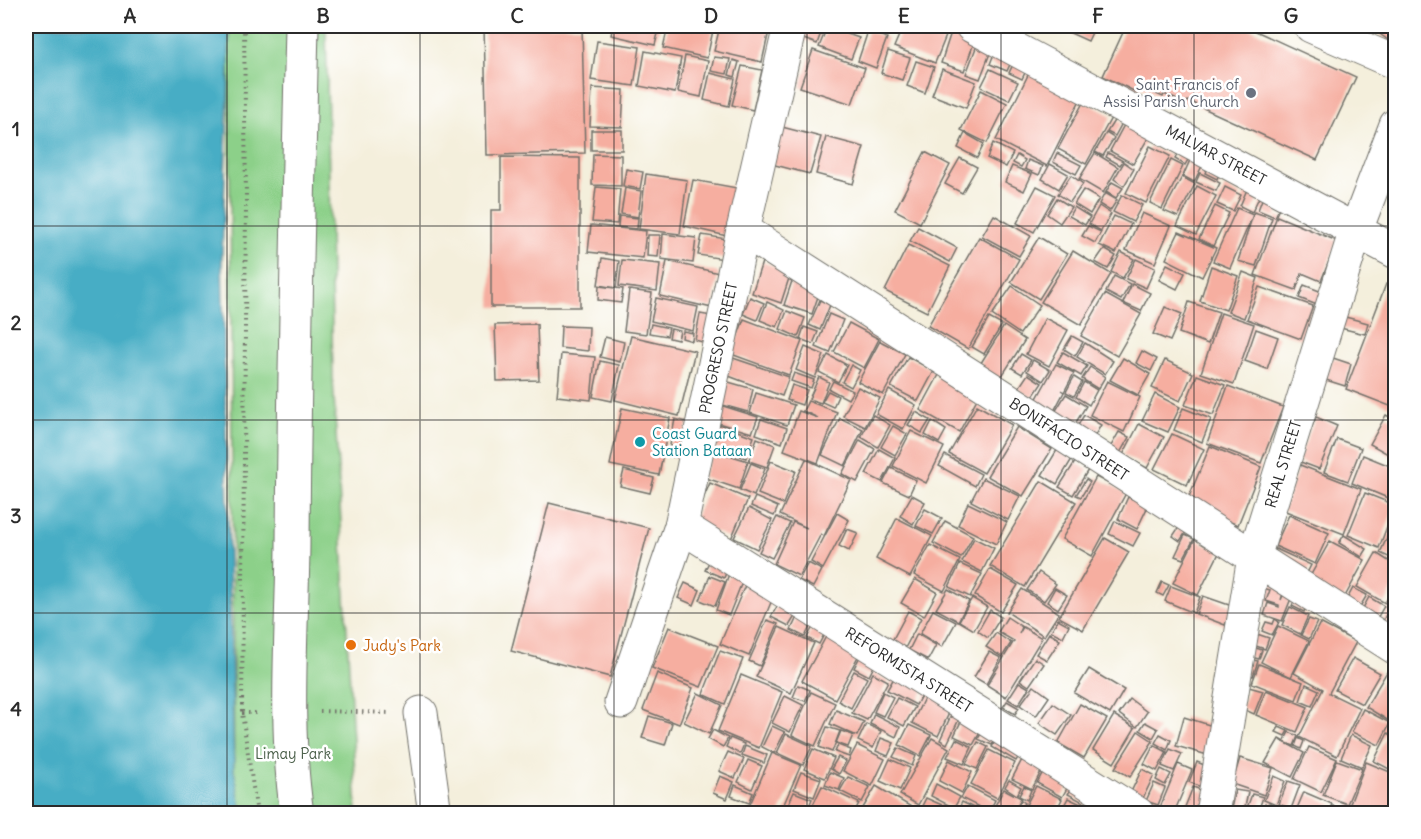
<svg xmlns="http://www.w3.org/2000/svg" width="1421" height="839" viewBox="0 0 1421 839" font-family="Delius,sans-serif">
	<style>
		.green { fill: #8cd089; stroke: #5c7e5a; stroke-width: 1.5 }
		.water { fill: #46adc5; stroke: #386c78; stroke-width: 1.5 }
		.building { fill: #f6aea0 }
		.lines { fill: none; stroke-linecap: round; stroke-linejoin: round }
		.minor-casing { stroke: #717069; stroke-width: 35 }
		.path { stroke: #717069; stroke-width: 4; stroke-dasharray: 1.5 4.5; stroke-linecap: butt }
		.minor { stroke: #fff; stroke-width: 33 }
		.grid { fill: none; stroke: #2b2b2b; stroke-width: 1.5; stroke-opacity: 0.55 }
		.worship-dot { fill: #6b7280; stroke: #fff; stroke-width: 2 }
		.culture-dot { fill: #0f9aa8; stroke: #fff; stroke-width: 2 }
		.food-dot { fill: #e8710a; stroke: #fff; stroke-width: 2 }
		.labels { text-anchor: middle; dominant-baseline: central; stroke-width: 5; stroke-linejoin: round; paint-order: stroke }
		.worship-label { font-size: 15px; fill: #5b616d; stroke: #fff; text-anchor: end }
		.street-label { font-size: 15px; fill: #2b2b2b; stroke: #fff }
		.culture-label { font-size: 15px; fill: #0d838f; stroke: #fff; text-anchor: start }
		.food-label { font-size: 15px; fill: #c56008; stroke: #fff; text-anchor: start }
		.park-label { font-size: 15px; fill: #485d47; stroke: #fff }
		.neatline { fill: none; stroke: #2b2b2b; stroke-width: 2 }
		.grid-label { font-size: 20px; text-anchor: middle; font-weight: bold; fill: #2b2b2b }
	</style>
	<rect width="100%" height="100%" fill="#fff"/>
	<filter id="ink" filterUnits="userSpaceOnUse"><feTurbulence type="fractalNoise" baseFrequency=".0167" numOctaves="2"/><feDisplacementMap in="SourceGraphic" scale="12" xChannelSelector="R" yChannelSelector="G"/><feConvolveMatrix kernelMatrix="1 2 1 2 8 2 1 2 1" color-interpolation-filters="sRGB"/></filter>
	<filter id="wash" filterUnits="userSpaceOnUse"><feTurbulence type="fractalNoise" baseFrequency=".008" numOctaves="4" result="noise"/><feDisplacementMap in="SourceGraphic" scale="24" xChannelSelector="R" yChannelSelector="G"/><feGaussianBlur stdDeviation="1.35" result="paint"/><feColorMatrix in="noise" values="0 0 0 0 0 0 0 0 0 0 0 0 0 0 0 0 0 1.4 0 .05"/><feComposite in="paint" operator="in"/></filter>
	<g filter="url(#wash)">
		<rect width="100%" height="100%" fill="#f4efdc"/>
		<polygon class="green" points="229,26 326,26 333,378 357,813 242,813 234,770"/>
		<polygon class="water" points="26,26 229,26 229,71 222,256 234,770 242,813 26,813"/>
		<g id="blocks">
			<g class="building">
				<polygon points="484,26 582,26 585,153 487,155"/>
				<polygon points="613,26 660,26 655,45 611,35"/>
				<polygon points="668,26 714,26 707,58 663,48"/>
				<polygon points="720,26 770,26 762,62 714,51"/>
				<polygon points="805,26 823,27 817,44 801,38"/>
				<polygon points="842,26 862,26 860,32"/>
				<polygon points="869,26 898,26 895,35"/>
				<polygon points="903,26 950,26 935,63 894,47"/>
				<polygon points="953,26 977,34 964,71 941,63"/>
				<polygon points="1010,26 1032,26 1029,33"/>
				<polygon points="1060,26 1095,26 1088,41 1059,28"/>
				<polygon points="1126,26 1245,26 1356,77 1317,160 1188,101 1186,104 1164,94 1163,97 1139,86 1136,92 1103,76"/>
				<polygon points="1369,26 1395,26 1395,45"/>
				<polygon points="827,27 859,38 851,59 819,47"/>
				<polygon points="868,31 887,38 876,68 858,61"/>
				<polygon points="980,37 994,43 980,79 966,74"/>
				<polygon points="597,41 640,47 634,86 591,80"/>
				<polygon points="997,46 1015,53 1007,71 990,64"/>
				<polygon points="813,50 865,68 852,104 800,87"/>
				<polygon points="645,51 681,58 675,93 639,86"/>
				<polygon points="888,51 910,58 902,80 881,73"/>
				<polygon points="685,56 708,61 701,97 678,92"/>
				<polygon points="714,57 730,59 727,74 711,71"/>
				<polygon points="1016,58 1029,64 1022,79 1009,73"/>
				<polygon points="733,60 739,62 735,77 729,75"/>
				<polygon points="916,61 934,67 925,93 907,86"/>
				<polygon points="742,66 762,70 753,110 732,105"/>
				<polygon points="942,69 976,82 966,108 932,95"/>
				<polygon points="990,69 1018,82 1009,100 981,87"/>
				<polygon points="710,73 735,79 729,106 704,100"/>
				<polygon points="1029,73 1081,98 1047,166 996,140"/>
				<polygon points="592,88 624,90 622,127 590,126"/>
				<polygon points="981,90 1007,103 987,143 961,130"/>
				<polygon points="1084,101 1112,116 1086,164 1058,149"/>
				<polygon points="1115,119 1122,123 1115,136 1107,132"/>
				<polygon points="1124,125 1148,138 1133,164 1110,151"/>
				<polygon points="782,127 821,137 810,174 771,164"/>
				<rect x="591" y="130" width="31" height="20"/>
				<polygon points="965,133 984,144 977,158 958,148"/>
				<polygon points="1106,133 1114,138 1103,156 1095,152"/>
				<polygon points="826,137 864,147 853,184 816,174"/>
				<polygon points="993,143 1013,153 1006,167 987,158"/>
				<polygon points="1150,146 1170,156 1146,203 1126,193"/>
				<polygon points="1179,150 1190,156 1185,165 1175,159"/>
				<polygon points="925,152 950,165 920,223 895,210"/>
				<polygon points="1057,153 1081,165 1076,174 1053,162"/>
				<polygon points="1095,153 1118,167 1103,193 1079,179"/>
				<polygon points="1108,153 1123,161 1120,165 1106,157"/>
				<polygon points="593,154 621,155 621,186 592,185"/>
				<polygon points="1017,155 1025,160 1021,167 1013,163"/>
				<polygon points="501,157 580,158 580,307 491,307 491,210 501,210"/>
				<polygon points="960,158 977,167 962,193 945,184"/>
				<polygon points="1191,158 1203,164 1194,182 1183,176"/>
				<polygon points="1028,160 1043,166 1039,175 1025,169"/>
				<polygon points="1171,160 1183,166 1162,209 1150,203"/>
				<polygon points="1124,162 1134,169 1124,186 1114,179"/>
				<polygon points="1050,164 1068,174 1059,189 1042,179"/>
				<polygon points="1209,165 1221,169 1217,179 1205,173"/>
				<polygon points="1012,166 1032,174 1024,191 1005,182"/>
				<polygon points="626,169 643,172 640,189 623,186"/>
				<polygon points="1200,173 1220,183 1216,191 1196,182"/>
				<polygon points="646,174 687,180 680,234 639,229"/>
				<polygon points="1071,175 1083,184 1070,202 1058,194"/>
				<polygon points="1182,177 1195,184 1178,217 1164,211"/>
				<polygon points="693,180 737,188 727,236 684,226"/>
				<polygon points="1112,182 1123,188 1116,198 1106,192"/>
				<polygon points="1037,186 1055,195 1034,232 1017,223"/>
				<polygon points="1197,186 1216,196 1196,235 1177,226"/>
				<polygon points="596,187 620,189 617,224 592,222"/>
				<polygon points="1225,187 1241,195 1233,211 1217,204"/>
				<polygon points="1248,187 1261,193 1252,212 1240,206"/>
				<polygon points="625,188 641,191 638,217 621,214"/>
				<polygon points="1083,190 1099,199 1090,214 1074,204"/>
				<polygon points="1105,193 1117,200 1110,211 1099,204"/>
				<polygon points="1264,194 1282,202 1275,217 1258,210"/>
				<polygon points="1122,195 1142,205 1133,222 1113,212"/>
				<polygon points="1057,198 1071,207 1060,223 1047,214"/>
				<polygon points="1099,206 1111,214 1101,231 1089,224"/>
				<polygon points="1215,206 1229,213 1213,246 1199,239"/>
				<polygon points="1074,207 1090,217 1085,225 1069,216"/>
				<polygon points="1237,208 1253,215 1230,268 1213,261"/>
				<polygon points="1254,212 1272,218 1256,266 1238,261"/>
				<polygon points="1142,213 1171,226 1155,263 1126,250"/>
				<polygon points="994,215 1031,236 1019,256 982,236"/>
				<polygon points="619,216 638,218 637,229 618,227"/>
				<polygon points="1114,216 1131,224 1116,253 1099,245"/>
				<polygon points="1277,216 1337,241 1321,281 1302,273 1296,290 1255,275"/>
				<polygon points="591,225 646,231 643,258 588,252"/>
				<polygon points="1088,226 1101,232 1095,243 1082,236"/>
				<polygon points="918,227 957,248 950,262 910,241"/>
				<polygon points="1179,232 1216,248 1202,277 1166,259"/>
				<polygon points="663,234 696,238 693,263 661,259"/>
				<polygon points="648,235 660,235 658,257 647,256"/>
				<polygon points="702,235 727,239 724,259 698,255"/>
				<polygon points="979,237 1019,259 968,349 928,326"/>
				<polygon points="1039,237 1067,254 1039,299 1011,282"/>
				<polygon points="908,245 950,266 927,312 885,291"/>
				<polygon points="1104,249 1116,256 1108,269 1095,262"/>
				<polygon points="1073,251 1111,274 1081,325 1041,302"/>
				<polygon points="1121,252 1134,259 1123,278 1111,272"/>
				<polygon points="602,258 619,261 616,288 598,285"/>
				<polygon points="1136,259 1155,268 1146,288 1126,279"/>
				<polygon points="622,260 660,264 657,291 619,286"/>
				<polygon points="667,261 719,273 712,308 660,296"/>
				<polygon points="762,262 791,272 781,303 752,293"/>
				<polygon points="1167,264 1185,273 1177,289 1159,280"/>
				<polygon points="1211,266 1238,276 1226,310 1200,301"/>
				<polygon points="1243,272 1258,278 1244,318 1228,312"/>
				<polygon points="1114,276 1130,284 1121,300 1106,292"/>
				<polygon points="793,278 821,288 812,314 784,305"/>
				<polygon points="1132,284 1150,293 1141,311 1123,303"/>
				<polygon points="1386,284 1395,288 1395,408 1346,389"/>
				<polygon points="1304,285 1322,292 1317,305 1299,298"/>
				<polygon points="599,286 623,289 621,303 598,300"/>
				<polygon points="1012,286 1040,305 1020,334 992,315"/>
				<polygon points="1259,287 1313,306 1301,339 1247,319"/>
				<polygon points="629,290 652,293 646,334 624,331"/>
				<polygon points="1105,294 1141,314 1117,356 1081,336"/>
				<polygon points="750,297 764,303 757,320 743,314"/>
				<polygon points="656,298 698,307 693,331 651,321"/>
				<polygon points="820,300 830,305 820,330 809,325"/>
				<polygon points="767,302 784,310 777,327 760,320"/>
				<polygon points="1189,302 1219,312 1208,344 1179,333"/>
				<polygon points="1165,307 1182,314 1170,341 1153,334"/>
				<polygon points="787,311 805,318 798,337 780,329"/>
				<polygon points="1221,313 1254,324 1234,384 1201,373"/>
				<polygon points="700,314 712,316 706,343 695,340"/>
				<polygon points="829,314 843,320 830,353 816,347"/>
				<polygon points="1338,315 1368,323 1365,334 1336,327"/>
				<polygon points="989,318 1002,325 984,354 972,347"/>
				<polygon points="1045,318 1068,330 1049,366 1026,354"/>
				<polygon points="744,319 802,341 789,375 731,354"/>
				<polygon points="849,323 879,339 864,368 834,352"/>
				<polygon points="537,324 539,380 497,381 495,325"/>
				<polygon points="651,324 669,328 667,336 649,333"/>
				<polygon points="561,326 589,327 588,351 560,348"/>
				<polygon points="1004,326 1025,340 1000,379 979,366"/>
				<polygon points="804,327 818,332 813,344 800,339"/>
				<polygon points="671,329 680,331 678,340 669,338"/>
				<polygon points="1256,329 1278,337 1267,369 1245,361"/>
				<polygon points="683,331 693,333 692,341 682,338"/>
				<polygon points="631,336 695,351 679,416 615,400"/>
				<polygon points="1072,336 1083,342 1075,356 1064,349"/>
				<polygon points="605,337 624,342 620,362 600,357"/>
				<polygon points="880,341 905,354 883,395 858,382"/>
				<polygon points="1085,343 1113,361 1105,374 1077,357"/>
				<polygon points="805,347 824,355 815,378 796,370"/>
				<polygon points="1142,351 1157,359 1151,371 1136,363"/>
				<polygon points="1063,352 1087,366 1081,376 1057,362"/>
				<polygon points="561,354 595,357 591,400 557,396"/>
				<polygon points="1021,354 1031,360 1022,374 1012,368"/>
				<polygon points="828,355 847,365 838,382 819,372"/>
				<polygon points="908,357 934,371 918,401 891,387"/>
				<polygon points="733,358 789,377 782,396 726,375"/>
				<polygon points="1123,358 1150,374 1138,395 1110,380"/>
				<polygon points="1333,358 1351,364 1345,386 1326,380"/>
				<polygon points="1033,360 1050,370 1043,381 1027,371"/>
				<polygon points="1165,360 1193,373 1180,401 1152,388"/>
				<polygon points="600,361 619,365 612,401 593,397"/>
				<polygon points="1056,364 1074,373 1064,392 1061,390 1064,392 1054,411 1035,402"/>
				<polygon points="851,365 860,370 851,387 842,382"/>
				<polygon points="1090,367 1105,377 1098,389 1082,379"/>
				<polygon points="794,373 814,380 811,388 791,381"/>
				<polygon points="940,373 979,395 959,432 920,410"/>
				<polygon points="1028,374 1042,383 1032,398 1018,389"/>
				<polygon points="1197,375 1225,385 1213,415 1185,405"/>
				<polygon points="819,377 829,382 821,403 809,399"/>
				<polygon points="1074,377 1082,382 1074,396 1066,392"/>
				<polygon points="725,381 753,389 748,412 719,404"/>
				<polygon points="833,381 853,391 848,399 829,389"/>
				<polygon points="1107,381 1140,397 1124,432 1090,415"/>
				<polygon points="1084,382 1097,390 1089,405 1076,397"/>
				<polygon points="792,385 807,390 802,405 787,400"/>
				<polygon points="1228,386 1283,407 1261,463 1207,443"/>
				<polygon points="858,387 880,398 865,427 843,416"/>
				<polygon points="889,390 916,405 903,429 876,414"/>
				<polygon points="828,391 838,396 833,407 822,402"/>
				<polygon points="756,393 794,405 787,425 750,413"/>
				<polygon points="1066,394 1086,406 1075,424 1055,412"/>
				<polygon points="1155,394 1180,407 1168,432 1142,421"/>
				<polygon points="808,401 837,412 818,463 784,450 799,411 818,418 803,411"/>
				<polygon points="977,405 1012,425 984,473 949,454"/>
				<polygon points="723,406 758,417 752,433 718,423"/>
				<polygon points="622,408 670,418 659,475 610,465"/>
				<polygon points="1183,408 1211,419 1202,442 1174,430"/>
				<polygon points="916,412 930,420 922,433 908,425"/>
				<polygon points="873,415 890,425 878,447 861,437"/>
				<polygon points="1084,415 1101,425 1094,437 1077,427"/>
				<polygon points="1386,415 1395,420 1395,458 1370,444"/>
				<polygon points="1316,417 1337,426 1319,469 1298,461"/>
				<polygon points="840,418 863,429 845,466 822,455"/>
				<polygon points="675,419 688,422 680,458 668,456"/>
				<polygon points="761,419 787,428 782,443 756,434"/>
				<polygon points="932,421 946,430 939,443 925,435"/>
				<polygon points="718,424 754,437 746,458 711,446"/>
				<polygon points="1139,424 1164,437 1147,468 1123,455"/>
				<polygon points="893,426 907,434 895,455 881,447"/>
				<polygon points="1017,427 1052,449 1023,496 987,476"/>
				<polygon points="911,431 944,447 926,483 893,466"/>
				<polygon points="1119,432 1129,437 1120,453 1110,448"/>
				<polygon points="1172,434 1204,449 1187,485 1154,469"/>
				<polygon points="757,438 775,445 767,467 749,461"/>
				<polygon points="1337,439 1361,448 1348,481 1324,472"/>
				<polygon points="860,440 875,449 857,482 842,474"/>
				<polygon points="1210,446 1261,467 1238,525 1186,504"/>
				<polygon points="879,449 895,458 882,482 866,474"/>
				<polygon points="713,450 748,461 739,489 703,477"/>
				<polygon points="1057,450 1072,459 1057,484 1042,475"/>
				<polygon points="945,455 981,474 975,486 939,466"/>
				<polygon points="1363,455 1395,468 1395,501 1352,483"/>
				<polygon points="806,459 851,480 824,536 821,534 799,576 774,564 793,522 807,528 780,515"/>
				<polygon points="771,461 796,471 783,504 758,494"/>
				<polygon points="1075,462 1088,470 1073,495 1059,487"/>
				<polygon points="751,463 765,469 754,496 740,490"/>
				<polygon points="1300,465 1361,489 1344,534 1283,510"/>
				<polygon points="891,468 916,480 909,495 883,483"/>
				<polygon points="624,470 654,478 650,493 620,486"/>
				<polygon points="1096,477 1126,493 1092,556 1062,539"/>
				<polygon points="983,478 1020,496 1008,520 971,501"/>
				<polygon points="1086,479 1090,482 1081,497 1076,495"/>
				<polygon points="1041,481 1076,502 1025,587 990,566"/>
				<polygon points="710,483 748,499 731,539 693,522"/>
				<polygon points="1365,493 1395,505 1379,548 1348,535"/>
				<polygon points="912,495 925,502 913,524 900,516"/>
				<polygon points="755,497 778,507 774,516 751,506"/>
				<polygon points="1128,497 1148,506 1137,529 1118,519"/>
				<polygon points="549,503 649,528 610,677 511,651"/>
				<polygon points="968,503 1007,522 996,544 958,525"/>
				<polygon points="749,508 772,520 757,549 734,538"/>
				<polygon points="925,509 942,518 933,534 916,526"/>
				<polygon points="837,513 849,520 823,569 811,562"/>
				<polygon points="1289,515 1329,533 1315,564 1275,546"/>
				<polygon points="777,517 790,523 772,558 759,552"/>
				<polygon points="897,518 932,536 910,577 876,559"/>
				<polygon points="945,521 973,536 961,558 933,543"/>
				<polygon points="1115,521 1140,533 1133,546 1109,534"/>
				<polygon points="1393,524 1395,525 1395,560 1380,553"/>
				<polygon points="1179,527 1186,532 1180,541 1173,536"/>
				<polygon points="847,529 858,533 849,551 839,546"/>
				<polygon points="1185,535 1194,539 1183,559 1175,556"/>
				<polygon points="1344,535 1367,549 1362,557 1339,543"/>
				<polygon points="974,538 994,548 982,572 962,562"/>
				<polygon points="1105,538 1129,552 1083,630 1059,617"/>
				<polygon points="1195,539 1220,551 1198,595 1173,583"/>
				<polygon points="1330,541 1365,560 1343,600 1308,580"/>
				<polygon points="930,545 960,560 944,591 914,575"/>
				<polygon points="1276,549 1311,565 1306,575 1272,559"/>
				<polygon points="1376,553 1395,565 1395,586 1385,603 1357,587"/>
				<polygon points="711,558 729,565 724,578 705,570"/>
				<polygon points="808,563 822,570 813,587 799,580"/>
				<polygon points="960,564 982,574 970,597 949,587"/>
				<polygon points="990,569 1018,585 1001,612 975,596"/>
				<polygon points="730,571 744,577 729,615 716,610"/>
				<polygon points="1039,572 1056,584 1044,601 1027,590"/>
				<polygon points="710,576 725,582 715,606 700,600"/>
				<polygon points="1264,577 1284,590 1281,600 1284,593 1292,596 1282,621 1264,615 1268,603 1279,607 1279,605 1266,601 1270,590 1260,587"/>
				<polygon points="915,579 937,592 924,616 901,603"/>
				<polygon points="1162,582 1169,585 1163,596 1157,593"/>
				<polygon points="685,583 700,590 694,605 678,598"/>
				<polygon points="746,583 774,595 749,656 720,644"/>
				<polygon points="1171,586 1200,597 1194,613 1165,601"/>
				<polygon points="1055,588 1067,595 1058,609 1047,602"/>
				<polygon points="1353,588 1367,595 1358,610 1345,603"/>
				<polygon points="948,589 969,601 958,621 936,609"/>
				<polygon points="1022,589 1059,613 1044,636 1007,612"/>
				<polygon points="1395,595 1395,627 1383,621"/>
				<polygon points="1203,596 1232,606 1225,625 1196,614"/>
				<polygon points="1369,597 1384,606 1375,622 1360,614"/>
				<polygon points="972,598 987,607 974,630 959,621"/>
				<polygon points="1295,599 1307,604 1304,612 1292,606"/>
				<polygon points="779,603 797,613 789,626 771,617"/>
				<polygon points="1290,607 1308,616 1300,634 1282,625"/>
				<polygon points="933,610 956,622 942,647 920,634"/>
				<polygon points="990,610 1001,617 988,638 978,631"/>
				<polygon points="908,611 921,618 905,648 892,641"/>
				<polygon points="799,613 813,620 805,637 791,630"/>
				<polygon points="1007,617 1022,627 1019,634 1023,627 1042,638 1006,697 987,685 1014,641 998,632"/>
				<polygon points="1058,619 1069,625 1063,637 1051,631"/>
				<polygon points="1275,619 1279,622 1272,635 1262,631 1266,622 1273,624"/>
				<polygon points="1309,619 1317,622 1309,639 1301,635"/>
				<polygon points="767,620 778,624 760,666 749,661"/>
				<polygon points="816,621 828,627 819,644 807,638"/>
				<polygon points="1320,623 1356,642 1329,693 1360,708 1337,756 1299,737 1323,689 1294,673"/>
				<polygon points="1278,626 1309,641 1291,677 1261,662"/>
				<polygon points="669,627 718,646 701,687 652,668"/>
				<polygon points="779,627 814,643 791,693 756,677"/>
				<polygon points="829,631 862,649 835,699 802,681"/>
				<polygon points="996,633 1011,643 1002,657 986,647"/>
				<polygon points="1049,633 1060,640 1047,660 1036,654"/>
				<polygon points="1254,633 1269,638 1265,649 1250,644"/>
				<polygon points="917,634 936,645 928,660 909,650"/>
				<polygon points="1250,646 1262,650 1259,659 1247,656"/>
				<polygon points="864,649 879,656 869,676 854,668"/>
				<polygon points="720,651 743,659 725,704 703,694"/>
				<polygon points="989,652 1001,658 986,684 974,677"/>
				<polygon points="1035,658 1044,664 1029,686 1020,680"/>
				<polygon points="1353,658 1380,673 1362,704 1335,690"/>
				<polygon points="1249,659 1258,661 1253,676 1245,674"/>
				<polygon points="1259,664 1303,682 1296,700 1252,683"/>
				<polygon points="1089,669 1124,690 1110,714 1074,693"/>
				<polygon points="1388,670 1395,675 1395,721 1394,724 1366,707"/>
				<polygon points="854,671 867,678 851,708 838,701"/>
				<polygon points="898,671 926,686 916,705 887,690"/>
				<polygon points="657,673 693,688 679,724 643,710"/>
				<polygon points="873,673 888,681 867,720 852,713"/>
				<polygon points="741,675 782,692 759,748 718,731"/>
				<polygon points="1019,682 1029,688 1018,705 1008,699"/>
				<polygon points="1306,684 1319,690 1312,706 1300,701"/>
				<polygon points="798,685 810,690 805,701 793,697"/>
				<polygon points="1034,686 1049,697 1036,716 1020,705"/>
				<polygon points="1249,687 1263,691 1254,714 1241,708"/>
				<polygon points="1266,690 1308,707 1297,732 1256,715"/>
				<polygon points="811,692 835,703 815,746 792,735"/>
				<polygon points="883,692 893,697 883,716 874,712"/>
				<polygon points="927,692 953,705 938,736 912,723"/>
				<polygon points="698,693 722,705 709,734 684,722"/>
				<polygon points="785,696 803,705 790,732 772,723"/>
				<polygon points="897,698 915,707 904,726 887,717"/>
				<polygon points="1130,699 1147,712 1137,727 1119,714"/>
				<polygon points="1007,701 1019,708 1015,714 1003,707"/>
				<polygon points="1053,703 1071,715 1057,735 1039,723"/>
				<polygon points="1080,704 1107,719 1084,758 1058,743"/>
				<polygon points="1363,709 1390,723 1379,745 1352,732"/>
				<polygon points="836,710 864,722 857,736 830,724"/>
				<polygon points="953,711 961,715 947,744 940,740"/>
				<polygon points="965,713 985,723 973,745 954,736"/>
				<polygon points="874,714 900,727 896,737 870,724"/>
				<polygon points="1114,715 1135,728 1114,763 1093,750"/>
				<polygon points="649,716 672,723 665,745 642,738"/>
				<polygon points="1184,717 1219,728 1211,756 1176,746"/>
				<polygon points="1145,722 1158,729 1153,738 1140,730"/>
				<polygon points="866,724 881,731 873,748 858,741"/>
				<polygon points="909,725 931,735 920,756 899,745"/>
				<polygon points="986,725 999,732 992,745 978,739"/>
				<polygon points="772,726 785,732 774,753 762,747"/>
				<polygon points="827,727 840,731 832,752 819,747"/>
				<polygon points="1279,727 1288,731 1285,736 1276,732"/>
				<polygon points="713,730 728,738 723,747 708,739"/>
				<polygon points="841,731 853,735 848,747 836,743"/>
				<polygon points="1138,731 1153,741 1130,777 1115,768"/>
				<polygon points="1289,732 1298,736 1294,746 1284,742"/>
				<polygon points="1000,733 1024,747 1016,761 992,747"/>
				<polygon points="1388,733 1395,737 1395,772 1374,761"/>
				<polygon points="786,734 812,746 803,765 777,753"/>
				<polygon points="1160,734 1171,740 1167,750 1155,743"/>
				<polygon points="1351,735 1372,745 1362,767 1341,758"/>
				<polygon points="730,738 744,744 740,754 726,747"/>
				<polygon points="881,738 894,743 888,756 876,751"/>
				<polygon points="932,738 949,748 918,805 900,795"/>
				<polygon points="1298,738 1304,741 1301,749 1295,746"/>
				<polygon points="956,739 972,747 964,764 947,757"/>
				<polygon points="1279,739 1304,753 1292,777 1265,763"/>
				<polygon points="978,742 988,747 977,769 966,764"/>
				<polygon points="838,745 851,750 849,757 835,752"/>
				<polygon points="857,745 885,759 872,786 843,771"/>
				<polygon points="1154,745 1167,752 1157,771 1144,764"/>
				<polygon points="745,746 767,755 764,763 742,755"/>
				<polygon points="1309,747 1337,759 1321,792 1294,779"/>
				<polygon points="898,748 916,756 912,766 893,757"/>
				<polygon points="813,749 834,758 825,778 804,769"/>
				<polygon points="1170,749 1182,754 1174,771 1162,766"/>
				<polygon points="989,750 1015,763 997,798 971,784"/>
				<polygon points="1027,750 1047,760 1032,789 1012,779"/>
				<polygon points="728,752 744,759 735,778 719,771"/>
				<polygon points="772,753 801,765 780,813 765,813 749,807"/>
				<polygon points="838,757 846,761 839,774 831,769"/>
				<polygon points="1240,758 1273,768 1264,795 1232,784"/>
				<polygon points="890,759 910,768 900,790 880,781"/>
				<polygon points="748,760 762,766 752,789 738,782"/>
				<polygon points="949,760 972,772 962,793 939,781"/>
				<polygon points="1337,760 1362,769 1347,804 1323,795"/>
				<polygon points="1197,762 1216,770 1208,790 1189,782"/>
				<polygon points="1366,762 1395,774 1395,797 1389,813 1359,813 1348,809"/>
				<polygon points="1048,763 1074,776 1062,797 1037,783"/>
				<polygon points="1178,764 1192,770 1174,813 1168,813 1159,810"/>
				<polygon points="1142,769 1154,775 1143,798 1131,792"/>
				<polygon points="1161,769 1171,774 1165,785 1156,780"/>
				<polygon points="801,772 821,779 814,797 794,789"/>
				<polygon points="830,772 844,778 839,790 825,785"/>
				<polygon points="720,776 734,782 727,799 713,793"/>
				<polygon points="1274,776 1285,781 1276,805 1264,800"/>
				<polygon points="848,777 870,787 862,802 840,791"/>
				<polygon points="1009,780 1021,787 1017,795 1005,787"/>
				<polygon points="1288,781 1300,785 1291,809 1279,804"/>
				<polygon points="1075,782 1101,795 1094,808 1068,794"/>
				<polygon points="1154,783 1165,788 1158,805 1146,801"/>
				<polygon points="936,784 960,797 954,808 931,796"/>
				<polygon points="735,785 753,793 749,803 731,796"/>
				<polygon points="822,786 859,803 854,813 809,813"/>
				<polygon points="876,786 913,808 910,813 860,813"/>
				<polygon points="968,786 995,800 989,812 961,798"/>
				<polygon points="1024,786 1031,790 1027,800 1019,796"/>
				<polygon points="1036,786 1062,799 1055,813 1022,813"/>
				<polygon points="1193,787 1212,794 1205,813 1183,812"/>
				<polygon points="1004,789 1021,798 1013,813 991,813"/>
				<polygon points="1235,790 1248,792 1244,812 1231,809"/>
				<polygon points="794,792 812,799 806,813 785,812"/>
				<polygon points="1304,792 1332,804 1328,813 1275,813 1278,807 1295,813"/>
				<polygon points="1252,794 1263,797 1258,812 1247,808"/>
				<polygon points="926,798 960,813 926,813 920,810"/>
				<polygon points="1068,798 1093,810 1092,813 1060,813"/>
				<polygon points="1021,800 1025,803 1019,813 1014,813"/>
				<polygon points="962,802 974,808 972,813 966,813 958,810"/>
				<polygon points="1265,804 1273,807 1271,813 1261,813"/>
				<polygon points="1333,806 1351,813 1331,813"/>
			</g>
		</g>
	</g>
	<g filter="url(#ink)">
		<use href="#blocks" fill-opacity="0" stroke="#717069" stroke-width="1.5"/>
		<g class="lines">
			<defs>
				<g id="minor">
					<polyline points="972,26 1396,252"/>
					<polyline points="1311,26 1396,63"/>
					<polyline points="743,230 1396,648"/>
					<polyline points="681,526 1138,814"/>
					<polyline points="621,702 681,526 743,230 790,26"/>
					<polyline points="421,713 435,814"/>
					<path d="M297,814C284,725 292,636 293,547C294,373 298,199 302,26"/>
					<polyline points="1212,814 1254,557 1356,230 1396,125"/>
				</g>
			</defs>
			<use href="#minor" class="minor-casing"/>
			<g class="path">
				<polyline points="244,26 246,200 242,713 257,814"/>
				<polyline points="320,711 391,713"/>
				<polyline points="242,713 259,713"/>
			</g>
			<use href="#minor" class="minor"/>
		</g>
	</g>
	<path class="grid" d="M227,26V814M420,26V814M614,26V814M807,26V814M1001,26V814M1194,26V814M26,226H1396M26,420H1396M26,613H1396"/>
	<circle class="worship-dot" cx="1251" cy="93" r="6"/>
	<circle class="culture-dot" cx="640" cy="442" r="6"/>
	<circle class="food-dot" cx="351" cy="645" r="6"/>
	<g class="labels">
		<g class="worship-label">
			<text x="1239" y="84">Saint Francis of<tspan x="1239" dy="17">Assisi Parish Church</tspan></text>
		</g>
		<g class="street-label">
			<text transform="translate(1216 155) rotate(28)">MALVAR STREET</text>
			<text transform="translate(718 348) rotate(-78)">PROGRESO STREET</text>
			<text transform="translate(1069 439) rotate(33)">BONIFACIO STREET</text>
			<text transform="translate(1283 464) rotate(-73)">REAL STREET</text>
			<text transform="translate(909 670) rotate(32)">REFORMISTA STREET</text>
		</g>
		<g class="culture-label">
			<text x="652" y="433">Coast Guard<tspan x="652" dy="17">Station Bataan</tspan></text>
		</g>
		<g class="food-label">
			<text x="363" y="645">Judy's Park</text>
		</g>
		<g class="park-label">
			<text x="293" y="753">Limay Park</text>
		</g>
	</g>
	<rect width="1421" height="839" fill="none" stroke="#fff" stroke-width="66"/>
	<rect x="33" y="33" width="1355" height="773" class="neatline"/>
	<g class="grid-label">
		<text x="130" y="23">A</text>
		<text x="323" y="23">B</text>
		<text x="517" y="23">C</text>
		<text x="711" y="23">D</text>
		<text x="904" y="23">E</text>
		<text x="1098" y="23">F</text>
		<text x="1291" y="23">G</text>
		<text x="16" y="136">1</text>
		<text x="16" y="330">2</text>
		<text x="16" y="523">3</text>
		<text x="16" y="716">4</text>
	</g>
</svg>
